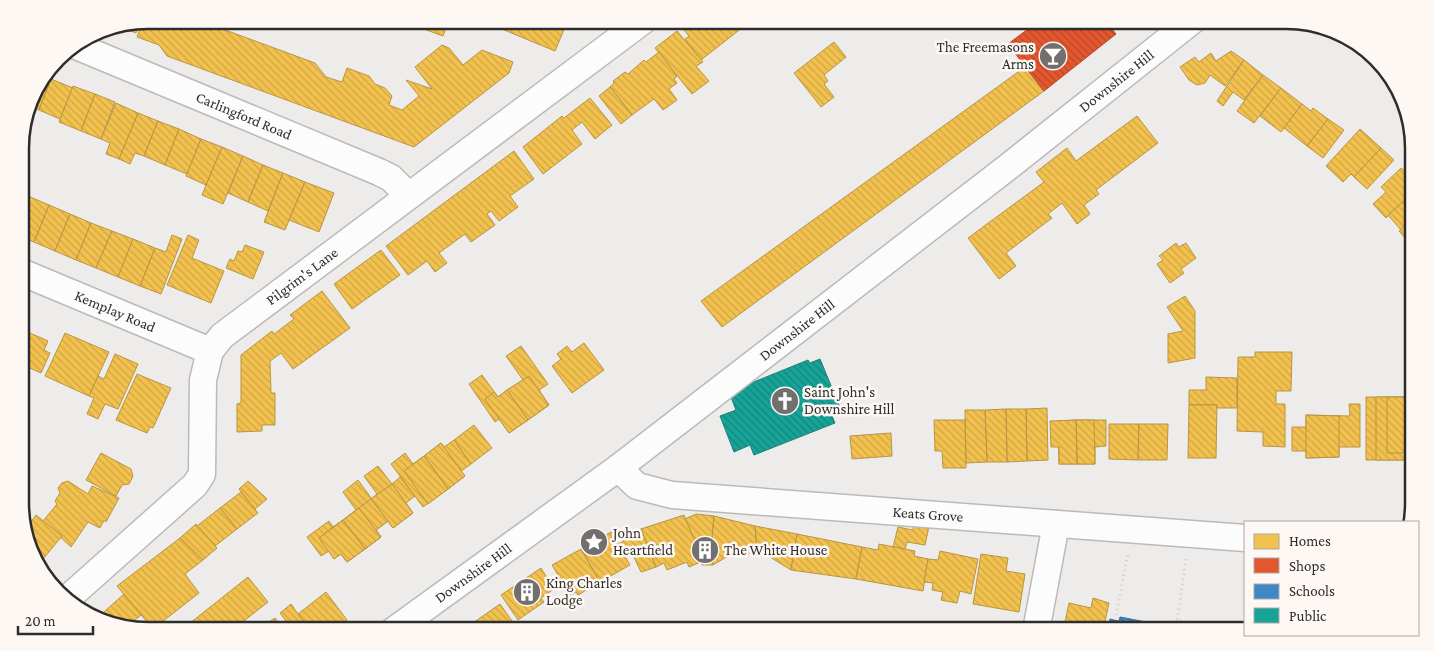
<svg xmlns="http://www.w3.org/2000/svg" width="1434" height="651" viewBox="0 0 1434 651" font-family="'Crimson Pro',serif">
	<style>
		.homes { fill: url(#homes-back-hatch); stroke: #b89544 }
		.shops { fill: url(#shops-back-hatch); stroke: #ae4a2d }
		.schools { fill: url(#schools-back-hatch); stroke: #3a6d97 }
		.public { fill: url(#public-back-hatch); stroke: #1e8078 }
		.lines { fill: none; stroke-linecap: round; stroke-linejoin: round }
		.minor-casing { stroke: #bbbab8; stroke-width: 29 }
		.path { stroke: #cccccb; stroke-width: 3; stroke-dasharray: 1 4; stroke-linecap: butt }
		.minor { stroke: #fcfcfc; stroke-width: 26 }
		.labels { text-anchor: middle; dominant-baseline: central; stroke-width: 5; stroke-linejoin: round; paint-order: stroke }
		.poi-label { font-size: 15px; fill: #2f2d2c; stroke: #fef8f5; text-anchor: start }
		.street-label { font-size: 15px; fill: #2f2d2c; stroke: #fef8f5 }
		.rim { fill: none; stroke: #2f2d2c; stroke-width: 2.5 }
	</style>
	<defs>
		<pattern id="homes-back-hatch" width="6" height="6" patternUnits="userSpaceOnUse" patternTransform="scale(1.25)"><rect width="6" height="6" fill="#f2c14e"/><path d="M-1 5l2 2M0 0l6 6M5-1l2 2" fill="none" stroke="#d0a644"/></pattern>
		<pattern id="shops-back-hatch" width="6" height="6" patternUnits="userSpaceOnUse" patternTransform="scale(1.25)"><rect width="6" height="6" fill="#e4572e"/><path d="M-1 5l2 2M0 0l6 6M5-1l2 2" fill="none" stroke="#b94827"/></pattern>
		<pattern id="schools-back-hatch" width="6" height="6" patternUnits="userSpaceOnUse" patternTransform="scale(1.25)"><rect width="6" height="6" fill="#3f88c5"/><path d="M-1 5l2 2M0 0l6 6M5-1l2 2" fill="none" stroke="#3570a0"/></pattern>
		<pattern id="public-back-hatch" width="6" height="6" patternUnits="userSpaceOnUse" patternTransform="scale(1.25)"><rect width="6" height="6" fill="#17a398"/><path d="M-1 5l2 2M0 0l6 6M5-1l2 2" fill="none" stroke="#15857c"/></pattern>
	</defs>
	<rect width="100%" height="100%" fill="#eeecea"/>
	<g class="homes">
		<polygon points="198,20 315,63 326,77 342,82 347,68 369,76 375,84 385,88 392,96 389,105 402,110 419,96 406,80 432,89 415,67 442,45 449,48 463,65 482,50 513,62 509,73 414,147 167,56 159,45 137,37 143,21"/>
		<polygon points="420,20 449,20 443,36 421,28 423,21"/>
		<polygon points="480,20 568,20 555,51"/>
		<polygon points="710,20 752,20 701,60 685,39 689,36 684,30 694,23 698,29"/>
		<polygon points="141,21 136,33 118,26"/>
		<polygon points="677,31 703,62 696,66 709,81 692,94 655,48"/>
		<polygon points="834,42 846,57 824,75 828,81 824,84 834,97 821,107 794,73"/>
		<polygon points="1231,51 1244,60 1225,86 1210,75 1205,83 1197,85 1189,80 1180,67 1195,57 1199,62 1211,53 1216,61"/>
		<polygon points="659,52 677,76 674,79 677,83 669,89 677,100 663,110 654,99 632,115 610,87 614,83 613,81 625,72 628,74 644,60 646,62"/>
		<polygon points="1244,60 1263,75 1244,100 1233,92 1223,106 1217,101"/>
		<polygon points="1025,67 1044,91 722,327 701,301"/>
		<polygon points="1263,75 1281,88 1254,123 1237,111"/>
		<polygon points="45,76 51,79 39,110 29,106 33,91"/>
		<polygon points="51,79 73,88 60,119 39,110"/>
		<polygon points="73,86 95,94 81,131 59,122"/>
		<polygon points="610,87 632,115 621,124 599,96"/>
		<polygon points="1281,88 1302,104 1281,132 1260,116"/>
		<polygon points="95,94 115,102 101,139 81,131"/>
		<polygon points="590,98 612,125 595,139 582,122 572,130 582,144 543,174 523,147 562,116 564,118"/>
		<polygon points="116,103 138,113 119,159 106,154 110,143 101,139"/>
		<polygon points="1302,104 1311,111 1313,108 1328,119 1307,146 1284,128"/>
		<polygon points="138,113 158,121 144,156 135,153 130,164 119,159"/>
		<polygon points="1137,116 1158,143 1096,190 1099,194 1084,205 1090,214 1077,224 1062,203 1048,214 1052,218 1006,253 1016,266 999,279 968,238 1044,182 1036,172 1067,148 1076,161"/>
		<polygon points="1328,119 1344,130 1323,158 1307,146"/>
		<polygon points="158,121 179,129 165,165 144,156"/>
		<polygon points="179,129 201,139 187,174 165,165"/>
		<polygon points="1360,129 1381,148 1354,177 1351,174 1343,182 1326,166"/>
		<polygon points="201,139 222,147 206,185 186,176"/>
		<polygon points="222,147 243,156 223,204 202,195"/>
		<polygon points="1381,148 1394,160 1367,189 1354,177"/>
		<polygon points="514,151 534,179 510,196 518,207 499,221 491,211 487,214 495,225 471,242 465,234 439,253 447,263 435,272 427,261 408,275 386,246"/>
		<polygon points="243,156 263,165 248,202 228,193"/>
		<polygon points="263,165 283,173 268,211 248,202"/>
		<polygon points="1401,168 1413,177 1413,193 1386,218 1373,204 1386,192 1381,187"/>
		<polygon points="283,173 305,182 285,230 264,222"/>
		<polygon points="305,182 334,193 319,232 289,220"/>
		<polygon points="20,193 28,196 20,213"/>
		<polygon points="1413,193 1413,219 1401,230 1388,215"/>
		<polygon points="28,196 49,205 34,242 21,237 20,213"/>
		<polygon points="49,205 70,214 55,251 34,242"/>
		<polygon points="70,214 91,223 76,260 55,251"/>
		<polygon points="1413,219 1413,242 1410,244 1399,231"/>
		<polygon points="91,223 112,231 96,268 76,260"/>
		<polygon points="112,231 133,239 118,277 96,268"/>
		<polygon points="172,235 182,239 161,294 140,286 155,248 166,252"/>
		<polygon points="188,235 199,240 192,258 224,271 211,303 167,285"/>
		<polygon points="133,239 155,248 140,286 118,277"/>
		<polygon points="1176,243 1179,247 1186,243 1196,258 1181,269 1184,273 1170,283 1157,264 1163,260 1159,256"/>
		<polygon points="245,245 264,252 253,279 226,268 230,259 234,261 238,251 242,252"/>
		<polygon points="381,250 400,275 352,309 334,284"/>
		<polygon points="322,291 350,328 293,369 281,353 270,361 271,393 275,393 275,425 262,425 262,431 237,432 237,404 241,403 241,355 272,331 274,334 294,319 290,315"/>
		<polygon points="1185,296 1195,311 1195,358 1168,363 1168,334 1183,331 1167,307"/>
		<polygon points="21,329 48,341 44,350 50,353 41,373 21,364"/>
		<polygon points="65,333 109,352 89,396 45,376"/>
		<polygon points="584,343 604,370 572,393 552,366 561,359 557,354 567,346 572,352"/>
		<polygon points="521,346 548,384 539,390 549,405 528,420 507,390 523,380 506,356"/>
		<polygon points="1255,352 1292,352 1291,391 1276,391 1276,404 1285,404 1285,447 1263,446 1263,432 1237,431 1238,357 1255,357"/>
		<polygon points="115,354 138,364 118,409 105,404 98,419 87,414 94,398 89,396 98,376 104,379"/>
		<polygon points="137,374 171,388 153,428 150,427 147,433 116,420"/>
		<polygon points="482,375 498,397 507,390 528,420 509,433 499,419 495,422 469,384"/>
		<polygon points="529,376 549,405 528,420 507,390"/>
		<polygon points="1206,377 1237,378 1237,408 1217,408 1217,405 1189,405 1189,390 1206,390"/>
		<polygon points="507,390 528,420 509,433 485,399 494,392 498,397"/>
		<polygon points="1366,397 1414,397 1414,453 1407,453 1407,460 1366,460"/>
		<polygon points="1376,397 1406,397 1407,460 1376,460"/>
		<polygon points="1387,397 1406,397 1407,453 1387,453"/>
		<polygon points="1349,404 1360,404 1360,447 1339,447 1339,457 1306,458 1306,451 1292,451 1292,427 1306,427 1306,415 1350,416"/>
		<polygon points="1189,405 1217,405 1216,458 1188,458"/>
		<polygon points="1047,408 1048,460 1027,461 1026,409"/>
		<polygon points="1006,409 1026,409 1027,461 1007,462"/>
		<polygon points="1006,409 1007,462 987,462 985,410"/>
		<polygon points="965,410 985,410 987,462 966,463"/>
		<polygon points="1306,415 1339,416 1339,457 1306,458"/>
		<polygon points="934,420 965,420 966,468 943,468 942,451 935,451"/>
		<polygon points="1076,420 1106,420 1106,446 1095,447 1095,464 1077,464"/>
		<polygon points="1076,420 1094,420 1095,464 1077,464"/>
		<polygon points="1076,420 1077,464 1059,464 1058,421"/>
		<polygon points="1076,420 1077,464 1059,464 1059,447 1051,447 1050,421"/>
		<polygon points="1109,424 1139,424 1138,460 1109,459"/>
		<polygon points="1139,424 1168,424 1167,460 1138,460"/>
		<polygon points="474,425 492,448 471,464 454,440"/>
		<polygon points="891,433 892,456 852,459 850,436"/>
		<polygon points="454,440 471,464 461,471 465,476 448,489 424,456 441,443 444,447"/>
		<polygon points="441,443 465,476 448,489 424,456"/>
		<polygon points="101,453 131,469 133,476 129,484 122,485 116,496 86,480"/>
		<polygon points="405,453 413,464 424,456 448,489 423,507 391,464"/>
		<polygon points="424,456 448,489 428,504 404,471"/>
		<polygon points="378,466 392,484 400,477 415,496 406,503 413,513 393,528 371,499 377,494 364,476"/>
		<polygon points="358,480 388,521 376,530 381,537 365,549 343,520 356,510 343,492"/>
		<polygon points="68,481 88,494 92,486 119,498 106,522 104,520 100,528 88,522 71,547 43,521 57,504 55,501 60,493 58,488 62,483"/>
		<polygon points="248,481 267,499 255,509 239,489"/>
		<polygon points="392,484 413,513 393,528 371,499"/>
		<polygon points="241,492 258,513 237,529 220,508"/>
		<polygon points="371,499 388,521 376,530 381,537 365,549 343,520"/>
		<polygon points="220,508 237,529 215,546 197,526"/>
		<polygon points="359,508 381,537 365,549 343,520"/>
		<polygon points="696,514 714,516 712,538 713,565 702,565 685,519"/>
		<polygon points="36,515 62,536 39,564 25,530"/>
		<polygon points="684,515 703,561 689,567 687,562 667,570 664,563 656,567 641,529"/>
		<polygon points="714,516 755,526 757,549 748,550 749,554 738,555 738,550 713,565 712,538"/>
		<polygon points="915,519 930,522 925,545 907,542 905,549 893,547 898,527 913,530"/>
		<polygon points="343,520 365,549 347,562 341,554 334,559 329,551 321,556 307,537 329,521 333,527"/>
		<polygon points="343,520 365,549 347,562 325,533"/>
		<polygon points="343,520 365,549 347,562 341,554 334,559 319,538"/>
		<polygon points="196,524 217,548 203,560 180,538"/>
		<polygon points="755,526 797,534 791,570 757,549"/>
		<polygon points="641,529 656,567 641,572 633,555 626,557 618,544 624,541 624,538"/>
		<polygon points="611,532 630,565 600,582 581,549"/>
		<polygon points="797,534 862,547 856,579 791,570"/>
		<polygon points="180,538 203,560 185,574 199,593 153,629 117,586"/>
		<polygon points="879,544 915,551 914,556 928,559 923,591 856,579 862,547 878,550"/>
		<polygon points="581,549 600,582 578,595 576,592 570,595 552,565"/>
		<polygon points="940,551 978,559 971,594 960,591 957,603 941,600 943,592 932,590 933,583 924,582 928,559 938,560"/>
		<polygon points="981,554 1008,558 1006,571 1025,574 1019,612 973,604"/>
		<polygon points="541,568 554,589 541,598 544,602 518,620 501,595"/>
		<polygon points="248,577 268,602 231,631 180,631"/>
		<polygon points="326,592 347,620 332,631 311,631 298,614"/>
		<polygon points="124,594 141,615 129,625 124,618 116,625 96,619"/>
		<polygon points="1093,598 1109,603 1103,631 1063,631 1069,603 1091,608"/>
		<polygon points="291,604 298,614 311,631 285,631 280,625 286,621 280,613"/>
		<polygon points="500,604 519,631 464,631 463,630"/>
		<polygon points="275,618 280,625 285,631 267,631 263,626"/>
	</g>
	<polygon class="shops" points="1034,20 1105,20 1116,34 1044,91 1008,44 1032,26 1030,23"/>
	<polygon class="schools" points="1120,617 1172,627 1172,631 1108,631 1110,619 1119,621"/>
	<polygon class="public" points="820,359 842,412 832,416 835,423 754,455 750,445 734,452 720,416 736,410 729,392 808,360 810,363"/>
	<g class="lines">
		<defs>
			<g id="minor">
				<path id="s1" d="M74,45L379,172L391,178L408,195"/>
				<path id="s2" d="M21,272L210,351"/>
				<path id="s3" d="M618,468L637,486L672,495L1245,538"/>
				<path id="s4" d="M68,598L195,485L202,474L203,380L210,351L222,336L644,20"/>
				<path id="s5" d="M393,631L618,468L1008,167L1193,20"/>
				<polyline points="1036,631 1056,524"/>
			</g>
		</defs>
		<use href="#minor" class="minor-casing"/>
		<g class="path">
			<polyline points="1186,559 1177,620 1226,631"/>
			<polyline points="1115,620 1128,554"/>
			<polyline points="1175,631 1177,620"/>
		</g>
		<use href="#minor" class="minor"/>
	</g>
	<defs>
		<symbol id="bar-disc" viewBox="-11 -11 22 22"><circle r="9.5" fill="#72706e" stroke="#fef8f5"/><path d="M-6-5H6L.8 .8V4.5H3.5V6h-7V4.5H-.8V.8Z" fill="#fff"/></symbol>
		<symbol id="church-disc" viewBox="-11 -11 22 22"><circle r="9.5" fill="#72706e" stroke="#fef8f5"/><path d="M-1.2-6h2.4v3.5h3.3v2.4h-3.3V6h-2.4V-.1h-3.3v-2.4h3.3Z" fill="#fff"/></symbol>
		<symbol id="sight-disc" viewBox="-11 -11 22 22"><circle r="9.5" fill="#72706e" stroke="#fef8f5"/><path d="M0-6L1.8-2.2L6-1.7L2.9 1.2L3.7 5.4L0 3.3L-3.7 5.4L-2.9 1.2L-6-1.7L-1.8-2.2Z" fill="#fff"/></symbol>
		<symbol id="building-disc" viewBox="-11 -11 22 22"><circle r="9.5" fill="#72706e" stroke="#fef8f5"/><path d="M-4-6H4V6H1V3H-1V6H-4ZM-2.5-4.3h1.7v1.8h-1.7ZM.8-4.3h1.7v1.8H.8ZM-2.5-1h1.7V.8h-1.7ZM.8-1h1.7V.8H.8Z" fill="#fff"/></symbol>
	</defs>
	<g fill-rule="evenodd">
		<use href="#bar-disc" x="1037" y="40" width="32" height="32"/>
		<use href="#church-disc" x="769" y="385" width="32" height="32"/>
		<use href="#sight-disc" x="578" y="526" width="32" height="32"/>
		<use href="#building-disc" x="689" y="534" width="32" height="32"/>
		<use href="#building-disc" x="511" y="576" width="32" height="32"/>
	</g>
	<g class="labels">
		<g class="poi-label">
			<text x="1034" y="47" text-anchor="end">The Freemasons<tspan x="1034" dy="17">Arms</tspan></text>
			<text x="804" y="392">Saint John's<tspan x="804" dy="17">Downshire Hill</tspan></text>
			<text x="613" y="533">John<tspan x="613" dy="17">Heartfield</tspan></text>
			<text x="724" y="550">The White House</text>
			<text x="546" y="583">King Charles<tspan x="546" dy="17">Lodge</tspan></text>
		</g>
		<g class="street-label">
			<text stroke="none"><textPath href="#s5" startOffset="909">Downshire Hill</textPath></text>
			<text stroke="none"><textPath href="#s1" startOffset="184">Carlingford Road</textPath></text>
			<text stroke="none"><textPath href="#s4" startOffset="426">Pilgrim's Lane</textPath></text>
			<text stroke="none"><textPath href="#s2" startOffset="102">Kemplay Road</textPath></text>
			<text stroke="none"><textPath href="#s5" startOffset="504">Downshire Hill</textPath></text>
			<text stroke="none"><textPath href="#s3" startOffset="319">Keats Grove</textPath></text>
			<text stroke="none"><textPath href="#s5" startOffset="99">Downshire Hill</textPath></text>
		</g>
	</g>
	<path d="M0 0H1434V651H0ZM148 29H1286A119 119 0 0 1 1405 148V503A119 119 0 0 1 1286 622H148A119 119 0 0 1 29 503V148A119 119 0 0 1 148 29Z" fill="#fef8f5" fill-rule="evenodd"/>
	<path class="rim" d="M148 29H1286A119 119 0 0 1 1405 148V503A119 119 0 0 1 1286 622H148A119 119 0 0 1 29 503V148A119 119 0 0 1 148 29Z"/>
	<rect x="1244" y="521" width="175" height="115" fill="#fef8f5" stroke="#aba7a5"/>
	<rect x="1254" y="534" width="25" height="15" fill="#f2c14e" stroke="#aba7a5"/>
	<text x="1289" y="546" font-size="15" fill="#2f2d2c">Homes</text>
	<rect x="1254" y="558" width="25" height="15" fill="#e4572e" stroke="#aba7a5"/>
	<text x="1289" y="571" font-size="15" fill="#2f2d2c">Shops</text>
	<rect x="1254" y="584" width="25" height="15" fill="#3f88c5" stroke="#aba7a5"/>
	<text x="1289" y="596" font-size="15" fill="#2f2d2c">Schools</text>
	<rect x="1254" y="608" width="25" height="15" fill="#17a398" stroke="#aba7a5"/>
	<text x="1289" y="621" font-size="15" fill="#2f2d2c">Public</text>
	<path d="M18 626v8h75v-8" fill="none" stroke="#2f2d2c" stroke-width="2.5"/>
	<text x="25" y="626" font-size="15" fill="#2f2d2c" stroke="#fef8f5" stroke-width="4" paint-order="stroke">20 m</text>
</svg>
